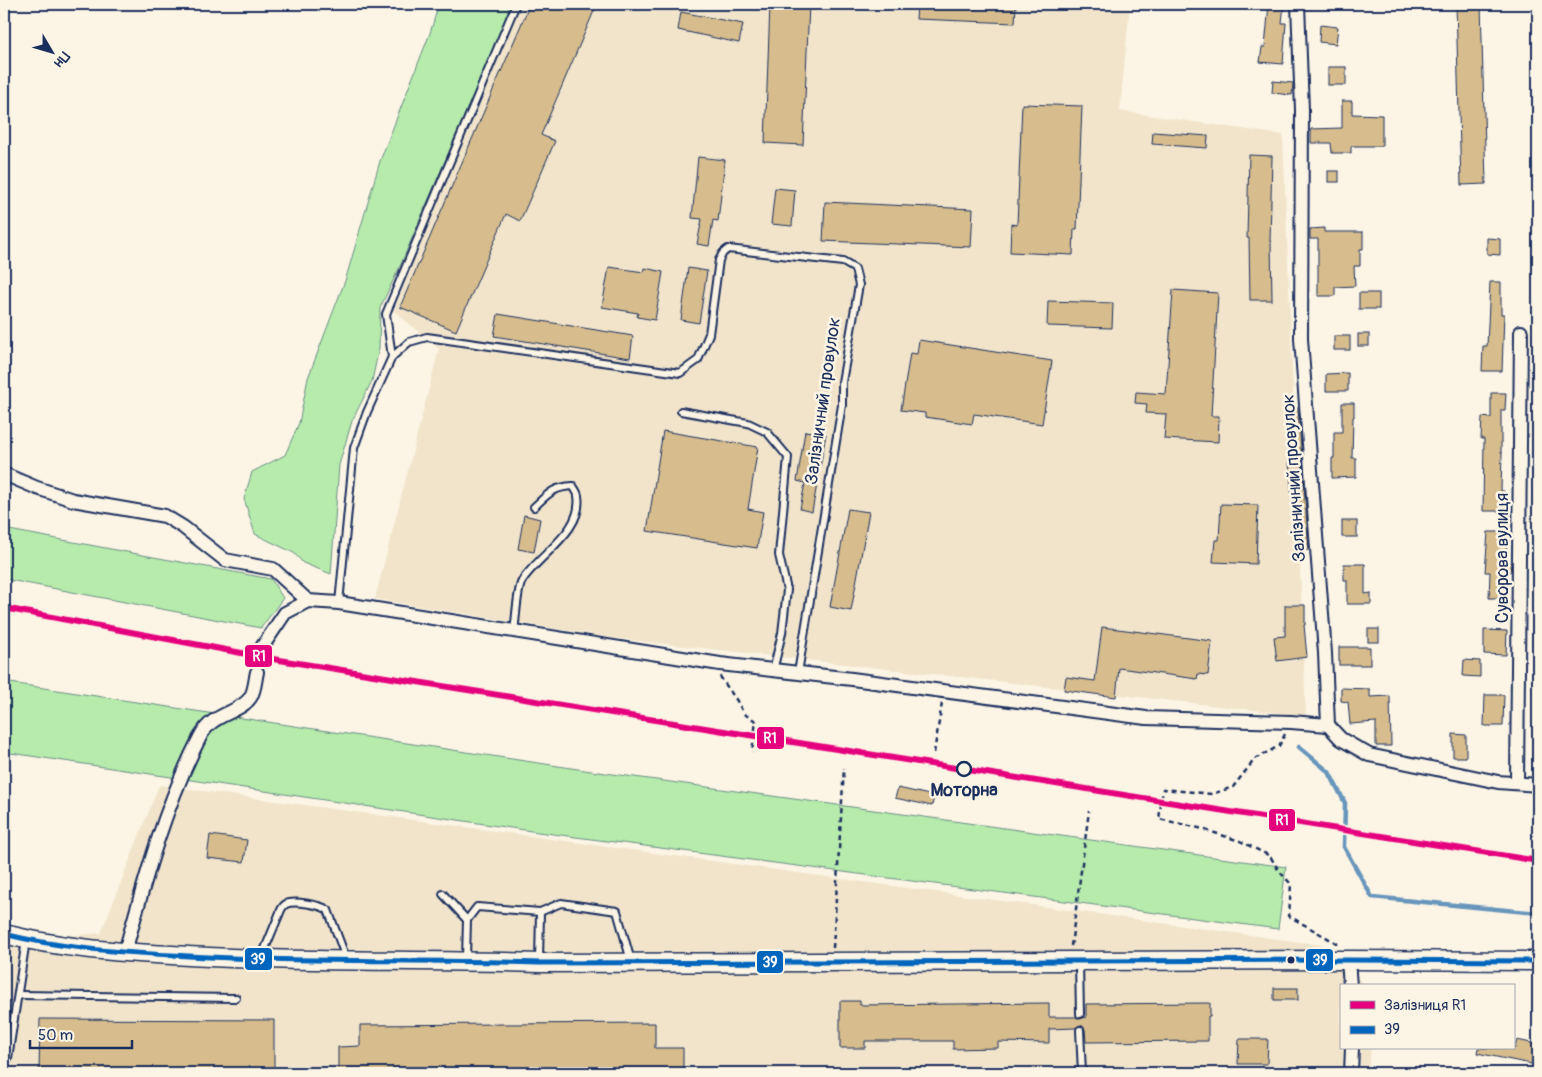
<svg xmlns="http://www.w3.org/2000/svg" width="1542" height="1077" viewBox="0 0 1542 1077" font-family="Pangolin,sans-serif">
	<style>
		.built { fill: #f1e4cb }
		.green { fill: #b7ebac; stroke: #698d85 }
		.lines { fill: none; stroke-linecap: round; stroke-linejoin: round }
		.stream { stroke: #6795bc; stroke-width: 4.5 }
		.building { fill: #d7bd8d; stroke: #1b2f5e }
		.street-tunnel { stroke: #cfcdca; stroke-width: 12; stroke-dasharray: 12 6; stroke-linecap: butt }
		.lane-casing { stroke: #1b2f5e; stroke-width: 10 }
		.street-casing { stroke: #1b2f5e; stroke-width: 16 }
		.secondary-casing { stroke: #1b2f5e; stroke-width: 21 }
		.path { stroke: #1b2f5e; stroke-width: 2.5; stroke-dasharray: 5 4; stroke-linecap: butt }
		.lane { stroke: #fcf5e5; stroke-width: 6 }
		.street { stroke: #fcf5e5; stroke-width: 12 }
		.secondary { stroke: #fcf5e5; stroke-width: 18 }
		.bus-1-casing { stroke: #fcf5e5; stroke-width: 9 }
		.bus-1 { stroke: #0065bd; stroke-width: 5 }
		.rail-1-casing { stroke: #fcf5e5; stroke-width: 10 }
		.rail-1 { stroke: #e5007d; stroke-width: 6 }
		.stop-dot { fill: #fcf5e5; stroke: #1b2f5e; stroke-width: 2.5 }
		.bus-dot { fill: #1b2f5e; stroke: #fcf5e5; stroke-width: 2 }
		.labels { text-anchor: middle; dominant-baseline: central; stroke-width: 5; stroke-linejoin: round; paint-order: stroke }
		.street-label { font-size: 18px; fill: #1b2f5e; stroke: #fcf5e5 }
		.stop-label { font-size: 18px; font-weight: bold; fill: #1b2f5e; stroke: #fcf5e5 }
		.line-badge { stroke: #fcf5e5; stroke-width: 2 }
		.badge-label { font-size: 14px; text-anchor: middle; font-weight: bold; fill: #fff }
	</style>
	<rect width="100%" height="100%" fill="#fcf5e5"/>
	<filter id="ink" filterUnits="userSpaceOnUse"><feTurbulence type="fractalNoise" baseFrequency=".02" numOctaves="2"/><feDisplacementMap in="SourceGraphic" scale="10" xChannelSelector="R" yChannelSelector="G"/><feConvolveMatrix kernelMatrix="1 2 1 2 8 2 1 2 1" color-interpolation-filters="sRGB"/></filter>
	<g filter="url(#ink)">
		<g class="built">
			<polygon points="510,4 1130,4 1120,111 1283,135 1306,716 612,638 375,599 439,349 394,311"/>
			<polygon points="159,785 1322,945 1366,986 1341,986 1341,1048 1371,1048 1368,1073 4,1073 4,941 101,933"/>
		</g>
		<g class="green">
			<polygon points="439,4 512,4 401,264 380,308 379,348 372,381 352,421 339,465 331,574 303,563 294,553 255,534 244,499 252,472 285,455 299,423 308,378 346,278 380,161 430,33"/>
			<polygon points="4,529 271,579 283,598 261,628 4,579"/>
			<polygon points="4,682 591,771 1286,867 1278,929 538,832 4,752"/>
		</g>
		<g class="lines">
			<polyline class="stream" points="1299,747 1329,772 1345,803 1344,847 1372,897 1538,913"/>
		</g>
		<g class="building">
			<polygon points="530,4 597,4 541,135 555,141 520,221 506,214 456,331 400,307"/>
			<polygon points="770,4 809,4 803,145 765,143"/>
			<polygon points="917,4 1016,4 1015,23 916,19"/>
			<polygon points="1269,4 1284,4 1282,23 1286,23 1283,64 1260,62 1262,47 1265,47"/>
			<polygon points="1481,4 1486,184 1461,185 1456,5"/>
			<polygon points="681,12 743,24 739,43 678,30"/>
			<polygon points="1320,25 1338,27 1336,44 1319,42"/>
			<rect x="1328" y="67" width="18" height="18"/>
			<polygon points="1273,81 1293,83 1292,95 1272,93"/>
			<polygon points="1342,101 1352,101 1352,114 1382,115 1382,146 1351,146 1351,153 1332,153 1331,143 1311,143 1311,129 1342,128"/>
			<polygon points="1022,104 1082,106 1077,229 1074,229 1073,255 1010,252 1011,224 1017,225"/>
			<polygon points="1153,132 1208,136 1207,148 1152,144"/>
			<polygon points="1249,155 1272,156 1270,242 1271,241 1272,300 1250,300 1249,238 1247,238"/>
			<polygon points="698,157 725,160 718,221 713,220 709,246 697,244 702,219 692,218"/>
			<rect x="1328" y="171" width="11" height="11"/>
			<polygon points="775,188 795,190 792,226 771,224"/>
			<polygon points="825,202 973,209 971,247 823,241"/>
			<polygon points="1324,228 1324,232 1363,232 1363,249 1360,249 1360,266 1354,266 1355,286 1335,287 1335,296 1318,296 1318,239 1310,239 1310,229"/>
			<polygon points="1487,238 1500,239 1500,255 1487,254"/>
			<polygon points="609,267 644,272 645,268 663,272 655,320 637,317 638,313 602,307"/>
			<polygon points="688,268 707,271 699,323 681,320"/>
			<polygon points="1490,282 1501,282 1501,314 1504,314 1502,371 1482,371 1483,346 1487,346"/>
			<polygon points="1173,290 1218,293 1211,416 1219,416 1218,442 1164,439 1166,414 1146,413 1147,404 1135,403 1136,392 1166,394"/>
			<rect x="1359" y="293" width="20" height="16"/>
			<polygon points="1048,301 1113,303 1112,328 1047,326"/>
			<polygon points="498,314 633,336 630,358 494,336"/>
			<rect x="1358" y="334" width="11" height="12"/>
			<rect x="1334" y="336" width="16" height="14"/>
			<polygon points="919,340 1052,361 1042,424 974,414 972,424 925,417 925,413 901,410 910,353 917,354"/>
			<polygon points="1348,373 1348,391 1326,391 1326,374"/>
			<polygon points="1491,393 1506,393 1505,410 1501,410 1501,453 1502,453 1501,491 1504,491 1504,511 1483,511 1484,439 1481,439 1482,417 1491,418"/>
			<polygon points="1342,403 1354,403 1354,417 1353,417 1352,458 1356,458 1356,477 1332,478 1332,458 1334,458 1334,432 1342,432"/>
			<polygon points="1298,408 1309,550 1296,551 1285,409"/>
			<polygon points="663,431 758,447 748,509 763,512 757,548 647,531"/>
			<polygon points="805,431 826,434 812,512 800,509 805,483 797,481"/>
			<polygon points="1221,504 1258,505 1256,564 1213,562 1215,540 1219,540"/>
			<polygon points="848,509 869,512 851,611 830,607"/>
			<polygon points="524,515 540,519 534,552 518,549"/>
			<rect x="1342" y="521" width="15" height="16"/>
			<polygon points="1488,532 1507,532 1506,561 1511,562 1510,572 1507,572 1506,598 1489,598 1490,572 1485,572"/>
			<polygon points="1344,564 1365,564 1365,594 1371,593 1371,604 1347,604 1347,580 1344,580"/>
			<polygon points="1285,605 1305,605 1305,625 1304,625 1307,657 1277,661 1274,637 1285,636"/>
			<polygon points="1102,627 1212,641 1208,675 1198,674 1197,679 1119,668 1116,697 1064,690 1066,677 1095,681"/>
			<rect x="1368" y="629" width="11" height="13"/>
			<polygon points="1484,630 1507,631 1506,655 1484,654"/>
			<rect x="1339" y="647" width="31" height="18"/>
			<polygon points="1464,660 1480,661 1480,677 1463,676"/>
			<polygon points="1341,688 1370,689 1370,697 1390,696 1391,746 1376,746 1376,722 1350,724 1348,702 1341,701"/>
			<polygon points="1485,695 1504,695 1503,726 1484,726"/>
			<polygon points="1453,734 1466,735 1466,757 1453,757"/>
			<polygon points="898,788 934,796 932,806 895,798"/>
			<polygon points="210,835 247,840 244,862 207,858"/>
			<rect x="1274" y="988" width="24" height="12"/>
			<polygon points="840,1001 860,1001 860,1005 1049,1003 1049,1017 1076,1017 1080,1019 1086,1017 1086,1004 1210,1003 1210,1016 1208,1016 1208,1041 1086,1042 1085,1029 1080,1025 1075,1028 1049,1029 1049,1043 998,1042 998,1048 953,1049 953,1041 865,1041 865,1048 840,1048"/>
			<polygon points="40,1019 274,1020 274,1073 39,1073"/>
			<polygon points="655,1023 655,1048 683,1048 683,1073 338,1073 338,1047 360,1046 360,1025"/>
			<polygon points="1239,1039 1268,1039 1267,1064 1238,1064"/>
			<polygon points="1517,1040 1536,1044 1531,1064 1477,1053 1478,1048 1515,1048"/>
		</g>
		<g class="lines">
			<polyline class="street-tunnel" points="257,672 260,650"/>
			<defs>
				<g id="lane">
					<polyline points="392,357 409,342 427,337 680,373 698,360 709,334 719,260 723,253 728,249 843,262 855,269 859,285 842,382 842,405 798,673"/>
					<polyline points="681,411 748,423 767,432 788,457 779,555 787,590 782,633 773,671"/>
					<polyline points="339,603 354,448 367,412 392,357 386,314 516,4"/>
					<path d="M514,631C516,620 517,589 522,581C538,555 584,531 578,496C578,493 575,489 573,486C553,487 548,494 534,507"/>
					<polyline points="443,894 467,920"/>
					<path d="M262,956L281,910C282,908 284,905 286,904C294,900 321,905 328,910L346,958"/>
					<polyline points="466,959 467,920 477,907 540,912"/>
					<polyline points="539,961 540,912 561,903 617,911 631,961"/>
					<polyline points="1079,962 1080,1014"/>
					<polyline points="18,995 236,998"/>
					<polyline points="1080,1030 1082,1073"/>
					<polyline points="4,1063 8,1058 26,940"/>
				</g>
				<g id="street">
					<polyline points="1298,4 1302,110 1301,339 1325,653 1328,725 1341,739 1369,755 1498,782 1538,785"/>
					<polyline points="4,474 37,488 73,500 165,516 183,527 225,560 273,569 308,601"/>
					<polyline points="260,650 285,613 308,601 339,603 720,664 852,679 1146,718 1291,722 1328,725"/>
					<polyline points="1517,783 1521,332"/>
					<path d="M125,952C145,879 165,805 200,737C212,712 239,714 250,698C255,691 255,680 257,672"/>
					<polyline points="1348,960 1350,986"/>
					<polyline points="1351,1073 1352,1048"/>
				</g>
				<path id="secondary" d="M4,934C60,948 114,952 172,955C295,963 417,959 539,963L1348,960L1538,961"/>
			</defs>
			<use href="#lane" class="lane-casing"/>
			<use href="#street" class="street-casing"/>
			<use href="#secondary" class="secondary-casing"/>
			<g class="path">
				<polyline points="720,676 721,678 737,701 744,714 756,721 752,752"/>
				<polyline points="1285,734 1279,746 1255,759 1233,787 1212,794 1163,789 1159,819 1199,828 1240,841 1270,856 1279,871 1291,884 1289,916 1338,944"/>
				<polyline points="934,753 942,703"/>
				<polyline points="1071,946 1089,811"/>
				<polyline points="833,948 844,768"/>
			</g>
			<use href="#lane" class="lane"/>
			<use href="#street" class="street"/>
			<use href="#secondary" class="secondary"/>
			<defs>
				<path id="bus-1" d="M4,934C60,948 114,952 172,955C295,963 417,959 539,963L1348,960L1538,961"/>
			</defs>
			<use href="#bus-1" class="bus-1-casing"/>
			<use href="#bus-1" class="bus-1"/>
			<defs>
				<polyline id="rail-1" points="4,608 273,659 1538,861"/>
			</defs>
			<use href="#rail-1" class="rail-1-casing"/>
			<use href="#rail-1" class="rail-1"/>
		</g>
	</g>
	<circle class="stop-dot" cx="964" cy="769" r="7"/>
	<circle class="bus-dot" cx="1291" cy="960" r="4.5"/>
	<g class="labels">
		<g class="street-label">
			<text transform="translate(823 401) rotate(-82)">Залізничний провулок</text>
			<text transform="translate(1294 478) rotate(-94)">Залізничний провулок</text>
			<text transform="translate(1502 558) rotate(-90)">Суворова вулиця</text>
		</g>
		<g class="stop-label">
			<text x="964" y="790">Моторна</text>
		</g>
	</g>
	<g class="line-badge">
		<rect x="244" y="644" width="29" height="24" rx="5" fill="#e5007d"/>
		<rect x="756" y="726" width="29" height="24" rx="5" fill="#e5007d"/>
		<rect x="1268" y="808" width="28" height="24" rx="5" fill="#e5007d"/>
		<rect x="244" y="947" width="29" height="24" rx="5" fill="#0065bd"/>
		<rect x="1305" y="948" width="29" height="24" rx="5" fill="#0065bd"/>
		<rect x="756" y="950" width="28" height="24" rx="5" fill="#0065bd"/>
	</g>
	<g class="badge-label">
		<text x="259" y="661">R1</text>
		<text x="770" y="743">R1</text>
		<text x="1282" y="825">R1</text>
		<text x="258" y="964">39</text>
		<text x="1320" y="965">39</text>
		<text x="770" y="967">39</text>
	</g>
	<rect width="1542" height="1077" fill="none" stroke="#fcf5e5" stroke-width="20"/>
	<rect x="10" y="10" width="1522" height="1057" fill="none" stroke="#1b2f5e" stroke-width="2" filter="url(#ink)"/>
	<rect x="1340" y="984" width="175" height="65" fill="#fcf5e5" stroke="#a2a6af"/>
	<rect x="1350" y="1001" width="25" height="8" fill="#e5007d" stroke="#a2a6af"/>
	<text x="1384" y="1010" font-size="15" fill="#1b2f5e">Залізниця R1</text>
	<rect x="1350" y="1026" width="25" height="8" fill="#0065bd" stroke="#a2a6af"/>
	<text x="1384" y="1034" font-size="15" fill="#1b2f5e">39</text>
	<g transform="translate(52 52) rotate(128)" stroke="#fcf5e5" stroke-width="4" paint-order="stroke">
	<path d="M0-4L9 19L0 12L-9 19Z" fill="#1b2f5e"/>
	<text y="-8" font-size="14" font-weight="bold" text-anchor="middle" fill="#1b2f5e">Пн</text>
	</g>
	<path d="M30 1040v8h102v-8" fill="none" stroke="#1b2f5e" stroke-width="2.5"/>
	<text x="38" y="1040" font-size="15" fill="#1b2f5e" stroke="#fcf5e5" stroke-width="4" paint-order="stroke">50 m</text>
</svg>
